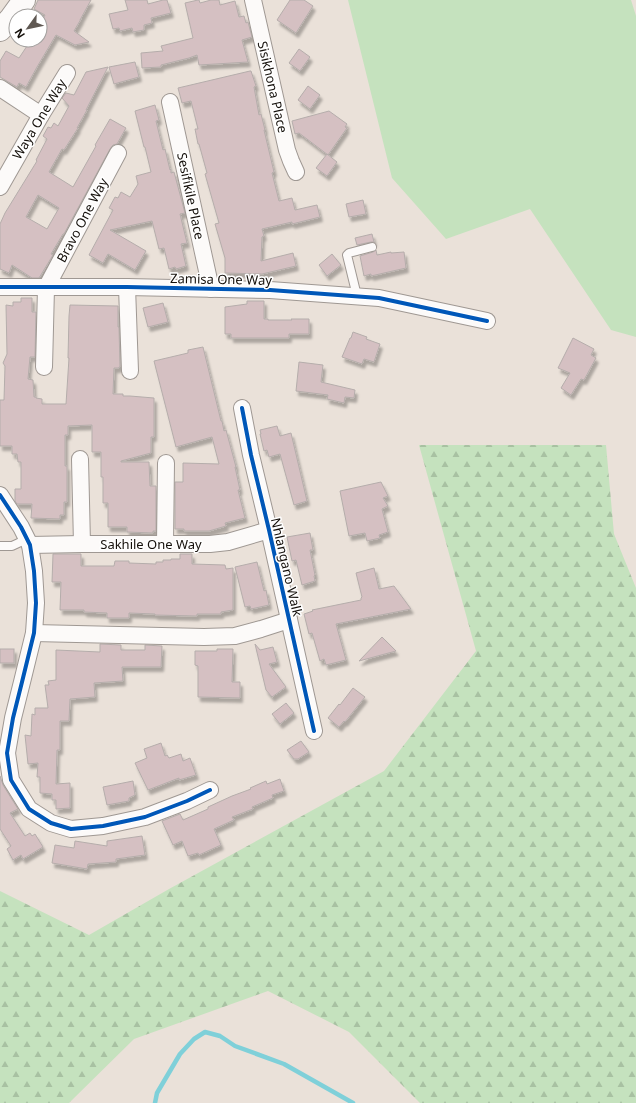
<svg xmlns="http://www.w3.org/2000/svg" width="636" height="1103" viewBox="0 0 636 1103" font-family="'Noto Sans',sans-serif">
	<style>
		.grass { fill: #c5e2be }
		.forest { fill: url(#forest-firs) }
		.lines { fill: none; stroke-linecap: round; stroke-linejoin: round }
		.stream { stroke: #7fd0d9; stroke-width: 4.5 }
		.building { fill: #d5c0c2; stroke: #b5adab; fill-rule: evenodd; filter: url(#shadow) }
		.lane-casing { stroke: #9f9893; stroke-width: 10 }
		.street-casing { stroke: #9f9893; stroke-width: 18 }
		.secondary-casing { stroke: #9f9893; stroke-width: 24 }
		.lane { stroke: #fcfaf9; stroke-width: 8 }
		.street { stroke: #fcfaf9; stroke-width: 16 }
		.secondary { stroke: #fcfaf9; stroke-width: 22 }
		.cycleway-casing { stroke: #fff; stroke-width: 6 }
		.cycleway { stroke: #0057b8; stroke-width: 4 }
		.labels { text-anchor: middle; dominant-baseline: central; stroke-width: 3; stroke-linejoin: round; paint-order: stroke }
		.street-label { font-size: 13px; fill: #140f0a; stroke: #fff }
	</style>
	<defs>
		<pattern id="forest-firs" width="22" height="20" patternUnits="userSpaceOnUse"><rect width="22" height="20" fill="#c5e2be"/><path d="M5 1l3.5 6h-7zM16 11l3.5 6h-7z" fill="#a8c1a2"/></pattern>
		<filter id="shadow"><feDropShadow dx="2.5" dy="4.5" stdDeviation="1" flood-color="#0004"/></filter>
	</defs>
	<rect width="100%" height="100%" fill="#eae1d9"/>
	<polygon class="grass" points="348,0 631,0 636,16 636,337 611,330 530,209 446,239 392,178"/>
	<polygon class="forest" points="419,445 606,445 614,534 636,588 636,1103 420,1103 349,1032 268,991 134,1039 69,1103 0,1103 0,891 89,935 169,889 384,771 476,651"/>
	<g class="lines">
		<polyline class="stream" points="155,1103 157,1093 180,1054 194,1039 205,1032 220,1036 235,1046 284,1064 353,1103"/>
	</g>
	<g class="building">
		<polygon points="38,0 91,0 80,20 81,19 74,31 89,42 75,45 56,35 37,67 26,87 19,83 17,87 0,77 0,61 6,51 19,58 31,40 40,40 40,24 45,15 34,9"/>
		<polygon points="125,0 147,0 148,4 163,0 167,0 171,13 151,18 152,23 144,25 144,30 133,32 132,28 120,31 119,28 113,29 109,14 128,10"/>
		<polygon points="198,0 199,0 200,3 211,0 219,0 220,5 235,1 239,17 244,16 246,23 248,22 252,37 242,40 248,62 199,65 197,55 189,58 161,65 161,67 142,68 141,53 163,51 161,46 193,38 185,3"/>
		<polygon points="290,0 304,0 313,6 296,33 277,20"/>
		<polygon points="299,49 310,57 300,71 289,63"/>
		<polygon points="135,62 139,77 114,84 109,67"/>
		<path d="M108,67L86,110H87L77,128H78L64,150L62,149L49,172L73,187L96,146L95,145L110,119L126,128L117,144L113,145L110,149L64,234H63L51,254L53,255L39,278H32L12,265L9,273L0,269V224L5,213L37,161L36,160L47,139L43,136L48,127L51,128L54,123L58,126L69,106L62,98L66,93L74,95L86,72ZM38,195L59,208L47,229L26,217Z"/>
		<polygon points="250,71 251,71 256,86 254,87 259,115 261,114 265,130 264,130 274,172 272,173 279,201 292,198 295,210 317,205 320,217 292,224 292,222 262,229 264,236 262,237 261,261 293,253 296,266 262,274 225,273 225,258 215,224 219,223 205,174 207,173 199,144 198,144 195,129 198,129 191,101 182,103 178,88"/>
		<polygon points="308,86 320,95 310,109 298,100"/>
		<polygon points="155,105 159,120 156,121 163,150 165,149 170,170 171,169 171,173 174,172 185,213 180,214 187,243 181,244 186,266 176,269 175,267 169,269 164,248 159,249 152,221 110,230 146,251 135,270 108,254 103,263 89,255 113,210 109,208 115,197 118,198 121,192 130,197 138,184 136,176 151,172 145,147 144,147 135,111"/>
		<polygon points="329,111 347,124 345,127 347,128 328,155 299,133 295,134 292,121"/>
		<polygon points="327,154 337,162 327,176 316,168"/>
		<polygon points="363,200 366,214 349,217 346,204"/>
		<polygon points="372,234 374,242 371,242 357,245 355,238"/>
		<polygon points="376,250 377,255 391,252 391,253 404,252 406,268 371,276 371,274 364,276 360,256 373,252"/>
		<polygon points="332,254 341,265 327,276 319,265"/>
		<polygon points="21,298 32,298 32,312 36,312 35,357 30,357 28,379 33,380 34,397 36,397 36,398 42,399 42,404 66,404 69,358 68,358 69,316 70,305 118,306 118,327 119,327 120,367 119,367 119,368 114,368 113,394 123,394 123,396 130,396 154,398 154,437 151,437 151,453 121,461 121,462 149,462 150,486 156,486 156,531 153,531 153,533 127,532 127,527 108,527 108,503 103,503 103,477 101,477 101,452 92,452 92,425 68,426 68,435 65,435 65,466 67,466 67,502 64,502 64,515 60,515 60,519 31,518 32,504 17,504 15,501 15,489 21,489 21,462 18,462 17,454 12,454 12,446 0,446 0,400 4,400 5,366 3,363 7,354 6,305 13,306 13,302 21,302"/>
		<polygon points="247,301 264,301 264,319 268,319 268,320 292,320 291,319 309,319 309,334 289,334 289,338 231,338 231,334 225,334 225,307 247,304"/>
		<polygon points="163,303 168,322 148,327 143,308"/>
		<polygon points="353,332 367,337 366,339 380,344 374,362 364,359 362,364 342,357 350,338 351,338"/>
		<polygon points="573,338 594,349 591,355 596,358 584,380 581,379 571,395 561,388 570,373 558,368"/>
		<polygon points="203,347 221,421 222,421 224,431 226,430 236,467 235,467 240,490 238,490 245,518 225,523 226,526 209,531 184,531 184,529 175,529 175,482 183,482 183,463 219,464 212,437 176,447 154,361 188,353 188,350"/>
		<polygon points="299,362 323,365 321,382 355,390 354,398 345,397 344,403 327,399 328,395 296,391"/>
		<polygon points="277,426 280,436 291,433 307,501 294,505 280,454 269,457 267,450 264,451 260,434 261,434 260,430"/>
		<polygon points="381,482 388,496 383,498 388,506 382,509 388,532 379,535 380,538 367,541 365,533 349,536 340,491"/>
		<polygon points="310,533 313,550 310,550 315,575 314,576 315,581 302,585 296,560 292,561 287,537"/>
		<polygon points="53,554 81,554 81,566 114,566 115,561 129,561 129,563 156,564 156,562 163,562 163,560 171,560 171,559 180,559 180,554 192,554 192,564 225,565 226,569 233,568 233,610 221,612 221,614 197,614 197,616 155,615 155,614 129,613 129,618 107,618 107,613 84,612 84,610 60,610 61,582 52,582"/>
		<polygon points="257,562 264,591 266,590 269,605 251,609 250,606 245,607 235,567"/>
		<polygon points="374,568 379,589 394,586 411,609 336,624 346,660 326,665 324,659 320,661 312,633 309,634 304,614 313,611 312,610 361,600 361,598 362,597 356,573"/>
		<polygon points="382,637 396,651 359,661"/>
		<polygon points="100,644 121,645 121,650 145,650 145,645 162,646 161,667 122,667 123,681 94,683 95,697 70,699 69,721 60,721 60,750 57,750 56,784 70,783 70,808 56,809 56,800 52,800 52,794 40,793 40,777 37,777 38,763 28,764 25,735 31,736 32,714 35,715 35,708 48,708 45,685 49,685 48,681 56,680 56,650 100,652"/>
		<polygon points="255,644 260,650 273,647 277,662 269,664 286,687 272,697 266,690"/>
		<rect x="0" y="649" width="14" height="14"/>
		<polygon points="217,649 233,649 232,682 240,682 240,698 198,697 198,666 195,665 195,651 217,651"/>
		<polygon points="353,688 365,697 345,722 344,721 339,727 328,718 339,704 340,705"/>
		<polygon points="286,703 294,713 280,724 272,714"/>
		<polygon points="301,741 309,752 298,759 294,759 287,750"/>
		<polygon points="161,743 165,756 167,755 169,758 181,754 183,761 190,758 196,775 179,780 179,778 148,790 135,763 147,758 144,749"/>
		<polygon points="0,776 3,785 18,809 10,813 25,836 30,833 32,836 35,834 43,847 23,859 21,855 13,860 7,849 11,846 0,829"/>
		<polygon points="280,779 284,791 272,795 273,798 252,807 253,809 232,817 234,820 214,829 221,845 199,855 198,853 188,856 182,841 173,845 162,821 180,814 183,820 208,809 208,807 232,796 251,789 250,788 266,781 267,784"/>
		<polygon points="133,781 135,795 129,798 129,801 107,805 103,787"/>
		<polygon points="142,836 145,855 116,859 116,862 88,864 87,869 52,863 55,845 74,848 75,841 107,846 107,841"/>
	</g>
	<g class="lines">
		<defs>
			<g id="lane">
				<polyline points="357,296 347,255 349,253 372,247"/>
				<polyline points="0,546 12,546 27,539"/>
			</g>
			<g id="street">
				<polyline points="253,0 287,150 291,161 296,172"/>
				<polyline points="0,88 41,115"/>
				<polyline points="170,102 211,289"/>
				<polyline points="0,187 41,115 67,73"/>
				<polyline points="0,287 127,287 270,290 379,298 487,321"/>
				<polyline points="127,287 130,371"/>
				<polyline points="44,367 46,288 118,153"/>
				<polyline points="242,408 251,455 269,530 314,731"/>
				<polyline points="80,459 82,544"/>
				<polyline points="0,495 21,527 30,545 34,571 36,603 34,633 22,682 13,718 7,753 11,780 29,809 51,823 71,829 103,826 145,817 187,801 210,790"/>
				<polyline points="165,544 166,463"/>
				<polyline points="30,545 82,544 210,544 228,542 269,530"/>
				<polyline points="34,633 204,637 235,636 261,629 289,620"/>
			</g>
			<polyline id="secondary" points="0,30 11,18 24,0"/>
		</defs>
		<use href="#lane" class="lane-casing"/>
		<use href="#street" class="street-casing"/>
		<use href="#secondary" class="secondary-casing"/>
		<use href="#lane" class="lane"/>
		<use href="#street" class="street"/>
		<use href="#secondary" class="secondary"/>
		<defs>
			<g id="cycleway">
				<polyline points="0,287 127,287 270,290 379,298 487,321"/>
				<polyline points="242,408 251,455 269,530 314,731"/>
				<polyline points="0,495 21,527 30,545 34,571 36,603 34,633 22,682 13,718 7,753 11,780 29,809 51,823 71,829 103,826 145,817 187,801 210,790"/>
			</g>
		</defs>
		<use href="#cycleway" class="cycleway-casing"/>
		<use href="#cycleway" class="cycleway"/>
	</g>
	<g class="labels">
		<g class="street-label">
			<text transform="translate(273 87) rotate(77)">Sisikhona Place</text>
			<text transform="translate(39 119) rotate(-59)">Waya One Way</text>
			<text transform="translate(191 196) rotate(78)">Sesifikile Place</text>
			<text transform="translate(82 220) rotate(-62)">Bravo One Way</text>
			<text transform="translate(221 279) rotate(1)">Zamisa One Way</text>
			<text x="151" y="544">Sakhile One Way</text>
			<text transform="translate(287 567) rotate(77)">Nhlangano Walk</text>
		</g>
	</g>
	<g transform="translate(28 28) rotate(237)"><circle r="19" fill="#ffffff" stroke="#a19f9d"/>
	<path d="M0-3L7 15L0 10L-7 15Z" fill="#5f5852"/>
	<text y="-6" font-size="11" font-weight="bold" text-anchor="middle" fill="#140f0a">N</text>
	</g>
</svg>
